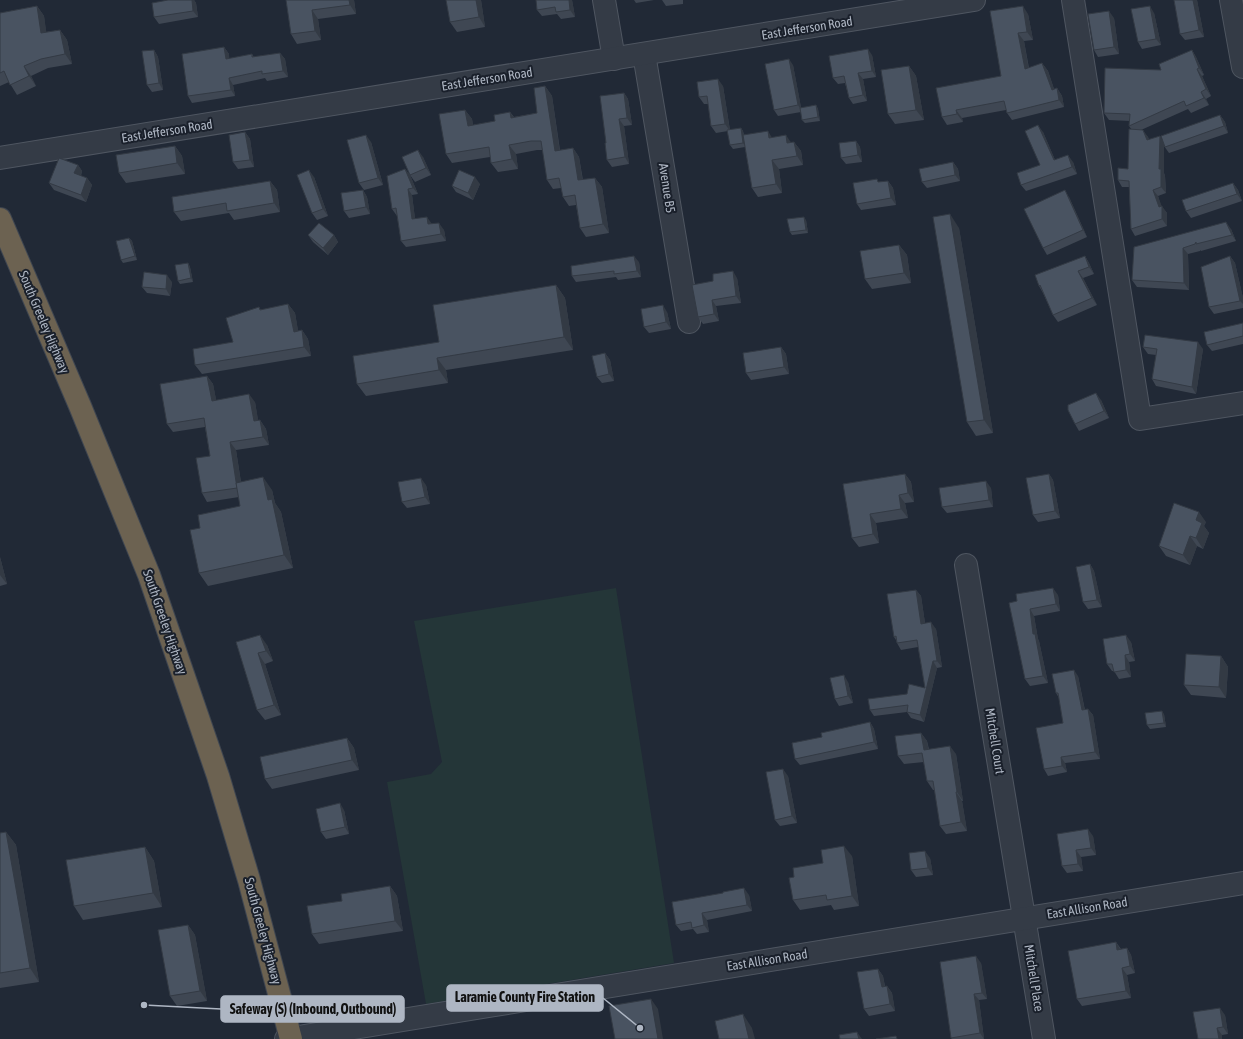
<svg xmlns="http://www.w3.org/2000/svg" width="1243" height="1039" viewBox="0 0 1243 1039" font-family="'Asap Condensed',sans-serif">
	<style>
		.green { fill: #243638 }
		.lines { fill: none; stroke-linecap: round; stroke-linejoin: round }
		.minor-casing { stroke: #4f5661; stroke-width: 24 }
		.highway-casing { stroke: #3f4651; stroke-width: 24 }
		.minor { stroke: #343b46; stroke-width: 22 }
		.highway { stroke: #6c6251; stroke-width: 22 }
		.wall { fill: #3f4753 }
		.shaded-wall { fill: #333a44 }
		.building { fill: #495361; stroke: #333a44 }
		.labels { text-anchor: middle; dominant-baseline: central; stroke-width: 4; stroke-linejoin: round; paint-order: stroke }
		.street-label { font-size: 13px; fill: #aeb6c3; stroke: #1a202b }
		.leader { fill: none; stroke: #aeb6c3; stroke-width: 1.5 }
		.callout-dot { fill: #aeb6c3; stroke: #1a202b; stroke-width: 1.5 }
		.callout { fill: #aeb6c3; stroke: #aeb6c3; stroke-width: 1.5 }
		.callout-label { font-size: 14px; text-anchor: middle; font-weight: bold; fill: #111 }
	</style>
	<rect width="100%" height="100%" fill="#212936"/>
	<polygon class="green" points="616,588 674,963 426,1004 387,782 431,774 442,762 414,621"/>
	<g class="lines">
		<defs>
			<g id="minor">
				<polyline points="604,0 614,59"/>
				<polyline points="1073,0 1140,419 1243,403"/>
				<polyline points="1231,0 1243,67"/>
				<polyline points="644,54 689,322"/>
				<polyline points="0,158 974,0"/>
				<polyline points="966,565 1044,1039"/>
				<polyline points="286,1039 1243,883"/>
			</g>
			<polyline id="highway" points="0,219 80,406 149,575 218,776 249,880 291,1039"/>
		</defs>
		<use href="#minor" class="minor-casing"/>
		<use href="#highway" class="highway-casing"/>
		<use href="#minor" class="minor"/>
		<use href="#highway" class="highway"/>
	</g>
	<g class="wall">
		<polygon points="168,0 194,0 196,3 198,17 159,24 154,17"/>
		<polygon points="286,0 354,0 356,14 318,19 321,40 297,44 291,34"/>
		<polygon points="481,0 485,27 457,32 450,22"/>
		<polygon points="572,0 575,17 561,19 557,14 542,16 537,10"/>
		<polygon points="634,0 654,0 636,3"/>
		<polygon points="662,0 683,0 683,4 666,6"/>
		<polygon points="1174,0 1197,0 1204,37 1185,40 1180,34"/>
		<polygon points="37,6 44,16 46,32 60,30 67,40 72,64 48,68 31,76 36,86 17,95 9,82 0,86 0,13"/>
		<polygon points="990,11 1028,14 1033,40 1024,41 1029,68 1042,63 1048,71 1054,89 1057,88 1062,96 1064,107 1012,120 1007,113 1006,110 962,118 963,122 947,125 942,117 1001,76"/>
		<polygon points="1154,13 1161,45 1142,49 1138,42"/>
		<polygon points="1114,18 1119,54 1098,57 1094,50"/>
		<polygon points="224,47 229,54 229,59 252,54 254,57 280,53 285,59 288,77 267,81 265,78 233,85 235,96 192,103 188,96"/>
		<polygon points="154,50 158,57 163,90 152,92 147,85"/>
		<polygon points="1192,50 1196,57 1204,75 1202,76 1211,96 1206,99 1209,105 1191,113 1188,109 1141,130 1148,137 1149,140 1160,136 1162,140 1220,115 1225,122 1228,133 1169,153 1164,146 1164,173 1165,176 1166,193 1158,196 1161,206 1167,213 1167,226 1135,236 1131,229 1129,187 1122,187 1118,180 1128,169 1132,130 1129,126 1130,121 1109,120 1104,113"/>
		<polygon points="872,55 876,77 863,79 867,101 853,104 849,98 845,83 838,84 833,78"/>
		<polygon points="793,65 801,108 816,105 818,109 820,121 805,123 802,120 801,112 778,116 774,110"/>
		<polygon points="909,66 916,76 924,120 895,124 888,114"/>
		<polygon points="545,86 552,96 560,150 573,148 579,157 583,180 595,178 602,187 609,233 586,237 580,228 576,205 569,206 563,197 561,188 553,189 547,180 543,150 537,150 516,154 518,169 498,172 491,163 490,157 452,163 446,154 465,110 472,119 473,125 495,121 510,112 514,117 537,113"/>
		<polygon points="723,86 730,130 741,128 743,131 744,135 772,137 791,142 794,142 801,151 803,165 779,169 782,193 758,197 752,188 745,147 733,149 730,145 728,131 716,133 711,126 708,104 704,104 699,97"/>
		<polygon points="624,93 628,99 632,125 624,126 629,164 612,167 607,160 606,143"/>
		<polygon points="245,132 250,139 254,167 238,169 233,162"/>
		<polygon points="1043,132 1055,160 1073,162 1077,174 1026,191 1021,185 1040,165"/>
		<polygon points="856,141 860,147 862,162 846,164 841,158"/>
		<polygon points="371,142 383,185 364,190 359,183"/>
		<polygon points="175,146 182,156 185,174 126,183 119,173"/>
		<polygon points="423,157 431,175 415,182 410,175"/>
		<polygon points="953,162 958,169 960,181 927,188 922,182"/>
		<polygon points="78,165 82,171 81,176 87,178 92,185 86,202 54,190 49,183"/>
		<polygon points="405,169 410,175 418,194 412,195 415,219 432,224 444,230 446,241 406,247 401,241 397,216 392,209"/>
		<polygon points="314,177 328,216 317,220 312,213"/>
		<polygon points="270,181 277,190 280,212 234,220 229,213 181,221 174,212"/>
		<polygon points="888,181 893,188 896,205 861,210 857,204"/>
		<polygon points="1233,183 1238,190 1242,201 1191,218 1186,211"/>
		<polygon points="480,184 473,200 456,192 452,186"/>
		<polygon points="363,190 367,197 370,214 349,218 344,211"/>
		<polygon points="1069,197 1087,237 1047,255 1043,248"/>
		<polygon points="806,220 808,233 792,235 790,232"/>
		<polygon points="959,228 993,433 976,436 967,422"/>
		<polygon points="1231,229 1236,241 1201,251 1200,250 1200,251 1188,254 1189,290 1137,287 1132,280 1134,247"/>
		<polygon points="308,235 334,235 338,242 328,255 313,242"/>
		<polygon points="129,238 132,241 137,260 123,263 121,260"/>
		<polygon points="899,245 907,255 911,283 872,289 865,279"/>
		<polygon points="1085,256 1089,263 1094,274 1083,278 1097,305 1058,322 1053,315 1043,293 1039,286"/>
		<polygon points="1230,256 1235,263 1243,298 1243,308 1214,314 1209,307"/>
		<polygon points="639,262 641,277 618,280 616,277 576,282 572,276"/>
		<polygon points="188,263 190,267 193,282 180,284 178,281"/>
		<polygon points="737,278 741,303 716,306 719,321 703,324 698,317 692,285"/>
		<polygon points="172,282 170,296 147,293 142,287"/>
		<polygon points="556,285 565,298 573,350 446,370 448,383 366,396 357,384 439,342"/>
		<polygon points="288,304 295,313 298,331 302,330 308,339 311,356 202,374 195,365 233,342 259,307 261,310"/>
		<polygon points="667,312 671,329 649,333 644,327"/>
		<polygon points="1243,323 1243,344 1212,351 1207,345"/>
		<polygon points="781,347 786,354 789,374 751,380 746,373"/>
		<polygon points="1143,347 1203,349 1196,394 1156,386 1152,379 1156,355 1148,354"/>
		<polygon points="605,353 610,360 614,381 602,383 597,377"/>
		<polygon points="207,376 213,384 216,400 255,402 258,421 260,420 266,429 269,445 236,450 241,482 272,490 275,503 281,512 293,568 208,586 199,573 200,528 240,506 239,497 207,502 202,493 210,456 205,427 173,432 167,424"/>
		<polygon points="1101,400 1109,418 1079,431 1075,424"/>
		<polygon points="905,474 911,482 914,502 905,503 908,518 876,523 879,543 859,547 852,538 843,484"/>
		<polygon points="1049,474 1053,480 1060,518 1038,522 1033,515"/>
		<polygon points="426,485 430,504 407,508 402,502"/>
		<polygon points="991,488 993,507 947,513 942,507"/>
		<polygon points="1206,522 1204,526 1209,533 1203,549 1197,546 1190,565 1166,556 1159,546"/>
		<polygon points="0,557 7,584 0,586"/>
		<polygon points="1090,564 1094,571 1102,607 1088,609 1083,602"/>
		<polygon points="916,590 921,596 925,623 936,629 942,667 937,668 924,722 911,718 907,712 874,716 870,710 907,694 925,688 918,647 901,650 897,643 896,640 894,637"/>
		<polygon points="1058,595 1060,611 1034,616 1038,639 1039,641 1048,683 1030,686 1025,679 1009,603"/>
		<polygon points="236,642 267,645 273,661 265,664 281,715 265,720 257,710"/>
		<polygon points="1131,642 1135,661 1129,662 1131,677 1119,679 1114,671 1112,671 1107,664"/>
		<polygon points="1221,656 1228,667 1226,698 1191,695 1184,685"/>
		<polygon points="1078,676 1085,710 1088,709 1093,715 1100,759 1065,763 1067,772 1048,776 1044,769 1063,723 1059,698 1056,693"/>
		<polygon points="848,682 853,703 839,706 835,699"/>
		<polygon points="1164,714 1166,727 1150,729 1147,725"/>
		<polygon points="870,722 874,729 878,749 800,765 795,759 822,737"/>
		<polygon points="921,733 927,741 929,749 956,754 963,801 962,801 967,831 946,834 940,826 935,790 933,790 927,781 924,762 904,764 898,756"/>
		<polygon points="347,738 354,748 359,770 272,789 265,779"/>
		<polygon points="788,776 797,823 780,826 775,820"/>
		<polygon points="344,810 349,834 326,839 321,832"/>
		<polygon points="6,832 16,845 39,982 0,988 0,833"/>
		<polygon points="1057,834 1093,836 1096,855 1081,857 1083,871 1067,873 1062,866"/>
		<polygon points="145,847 154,861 162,907 83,920 74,906"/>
		<polygon points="852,856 859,906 834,910 831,905 800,910 793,900 794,877 823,863"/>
		<polygon points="930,858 933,875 916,877 911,870"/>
		<polygon points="390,886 397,896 403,931 319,944 312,934 342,901"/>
		<polygon points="749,895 752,911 707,920 709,932 697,934 693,929 681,931 676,925 672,902"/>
		<polygon points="188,925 195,935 207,1001 177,1006 170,996"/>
		<polygon points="1116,942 1121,949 1127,948 1131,955 1135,973 1127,975 1131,998 1082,1006 1077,999"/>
		<polygon points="981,963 987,999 979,1000 984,1039 952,1039 951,1038"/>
		<polygon points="878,969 883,976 885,986 887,986 892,993 895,1011 869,1016 864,1009"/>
		<polygon points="1225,1015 1228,1034 1198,1039"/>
	</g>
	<g class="shaded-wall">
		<polygon points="192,0 194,0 196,3 198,17 193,11"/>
		<polygon points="349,0 354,0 356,14 350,5"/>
		<polygon points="476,0 481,0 485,27 479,17"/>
		<polygon points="569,0 572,0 575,17 570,10"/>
		<polygon points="1193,0 1197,0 1204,37 1199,30"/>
		<polygon points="37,6 44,16 48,43 41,33"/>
		<polygon points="1023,6 1028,14 1033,40 1027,32"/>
		<polygon points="1150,6 1154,13 1161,45 1156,39"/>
		<polygon points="312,10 318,19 321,40 315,31"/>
		<polygon points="1109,11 1114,18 1119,54 1114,47"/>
		<polygon points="60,30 67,40 72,64 65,54"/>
		<polygon points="1018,33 1024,41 1030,77 1025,69"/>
		<polygon points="224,47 229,54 230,66 226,59"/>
		<polygon points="868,49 872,55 876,77 872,71"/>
		<polygon points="154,50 158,57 163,90 159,83"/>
		<polygon points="1192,50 1196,57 1204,75 1199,68"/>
		<polygon points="280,53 285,59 288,77 283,71"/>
		<polygon points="789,59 793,65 802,112 798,105"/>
		<polygon points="1042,63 1048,71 1057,98 1052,90"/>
		<polygon points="24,66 31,76 36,86 29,76"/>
		<polygon points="909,66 916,76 924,120 916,110"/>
		<polygon points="1197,69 1202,76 1211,96 1206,89"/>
		<polygon points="858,73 863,79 867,101 863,95"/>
		<polygon points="229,78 233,85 235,96 231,90"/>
		<polygon points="718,79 723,86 730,131 725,124"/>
		<polygon points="545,86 552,96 561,160 555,151"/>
		<polygon points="1057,88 1062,96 1064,107 1059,100"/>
		<polygon points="1201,92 1206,99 1209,105 1204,98"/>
		<polygon points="624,93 628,99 632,125 627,118"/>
		<polygon points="816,105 818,109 820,121 818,117"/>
		<polygon points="465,110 472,119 475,136 468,126"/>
		<polygon points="956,110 962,118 963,122 957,114"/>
		<polygon points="510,112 516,121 511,118"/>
		<polygon points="1220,115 1225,122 1228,133 1224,126"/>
		<polygon points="619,119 624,126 629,164 625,157"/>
		<polygon points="1038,125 1043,132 1058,167 1054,160"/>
		<polygon points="741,128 743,131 746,147 743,143"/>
		<polygon points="1143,130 1148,137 1152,147 1147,140"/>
		<polygon points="768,131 774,141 769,138"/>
		<polygon points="245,132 250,139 254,167 250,160"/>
		<polygon points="366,135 371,142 383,185 378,178"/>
		<polygon points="786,135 792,144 787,143"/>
		<polygon points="1160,136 1164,143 1164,173 1165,176 1166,193 1161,187 1159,169"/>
		<polygon points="856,141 860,147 862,162 858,155"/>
		<polygon points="794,142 801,151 803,165 797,156"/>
		<polygon points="509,145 516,154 518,169 512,159"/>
		<polygon points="175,146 182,156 185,174 177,163"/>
		<polygon points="573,148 579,157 584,190 578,180"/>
		<polygon points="418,150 423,157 431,175 426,168"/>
		<polygon points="1068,155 1073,162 1077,174 1072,167"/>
		<polygon points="772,160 779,169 782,193 776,184"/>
		<polygon points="953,162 958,169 960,181 955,175"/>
		<polygon points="78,165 82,171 79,180 74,173"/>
		<polygon points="405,169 410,175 418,194 413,188"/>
		<polygon points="309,170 314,177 328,216 323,209"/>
		<polygon points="475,177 480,184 473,200 468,193"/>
		<polygon points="87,178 92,185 86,202 81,195"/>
		<polygon points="595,178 602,187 609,233 603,224"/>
		<polygon points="270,181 277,190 280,212 274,203"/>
		<polygon points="888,181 893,188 896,205 891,198"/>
		<polygon points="1233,183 1238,190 1242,201 1237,194"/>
		<polygon points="408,189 412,195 416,226 412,219"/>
		<polygon points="363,190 367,197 370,214 366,207"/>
		<polygon points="1065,190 1069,197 1087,237 1083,230"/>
		<polygon points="1153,190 1158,196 1162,207 1162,206 1167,213 1167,226 1162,219 1159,207"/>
		<polygon points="950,214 959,228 993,433 984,420"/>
		<polygon points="427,217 432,224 433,231 428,224"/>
		<polygon points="804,217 806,220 808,233 806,230"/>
		<polygon points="1226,222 1231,229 1236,241 1232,235"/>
		<polygon points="439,223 444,230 446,241 441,234"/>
		<polygon points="334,235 338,242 328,255 323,248"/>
		<polygon points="129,238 132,241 137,260 135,256"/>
		<polygon points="899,245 907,255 911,283 904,273"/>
		<polygon points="1183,248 1188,254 1189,290 1184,283"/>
		<polygon points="634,256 639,262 641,277 637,271"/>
		<polygon points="1085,256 1089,263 1094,274 1089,267"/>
		<polygon points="1230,256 1235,263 1243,298 1243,304 1240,301"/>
		<polygon points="188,263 190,267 193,282 191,278"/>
		<polygon points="733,271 737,278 741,303 736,296"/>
		<polygon points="1078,271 1083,278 1097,305 1092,298"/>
		<polygon points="167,275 172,282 170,296 166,289"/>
		<polygon points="556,285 565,298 573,350 564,337"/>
		<polygon points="712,300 716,306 719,321 714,314"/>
		<polygon points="288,304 295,313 300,341 294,332"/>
		<polygon points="663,305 667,312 671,329 666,322"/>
		<polygon points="302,330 308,339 311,356 304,347"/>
		<polygon points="1198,342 1203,349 1196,394 1192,387"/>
		<polygon points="781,347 786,354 789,374 784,367"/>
		<polygon points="605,353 610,360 614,381 609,374"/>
		<polygon points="437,358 446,370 448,383 439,370"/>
		<polygon points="207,376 213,384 218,409 212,401"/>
		<polygon points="1096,393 1101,400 1109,418 1104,411"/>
		<polygon points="249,394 255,402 260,430 254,421"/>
		<polygon points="260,420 266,429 269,445 263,437"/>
		<polygon points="230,442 236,450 243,496 237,488"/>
		<polygon points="905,474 911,482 914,502 908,493"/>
		<polygon points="1049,474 1053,480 1060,518 1055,511"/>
		<polygon points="263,477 272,490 275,503 281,512 293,568 284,555 268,500"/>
		<polygon points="421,478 426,485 430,504 425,497"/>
		<polygon points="986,481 991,488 993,507 989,500"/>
		<polygon points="899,495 905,503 908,518 901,509"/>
		<polygon points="1199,512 1206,522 1204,526 1209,533 1203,549 1196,538 1196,520"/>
		<polygon points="870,514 876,523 879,543 873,534"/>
		<polygon points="1190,536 1197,546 1190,565 1183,555"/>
		<polygon points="0,557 7,584 0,575"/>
		<polygon points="1090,564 1094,571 1102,607 1097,600"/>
		<polygon points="1053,588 1058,595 1060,611 1056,604"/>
		<polygon points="916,590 921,596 926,630 921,624"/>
		<polygon points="1030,609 1034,616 1038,639 1039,641 1048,683 1043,676 1033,634"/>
		<polygon points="931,622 936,629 942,667 937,661"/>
		<polygon points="260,635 267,645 273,661 266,651"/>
		<polygon points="1126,635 1131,642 1135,661 1130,654"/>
		<polygon points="258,653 265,664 281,715 274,705"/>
		<polygon points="1125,655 1129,662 1131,677 1126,670"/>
		<polygon points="1221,656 1228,667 1226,698 1219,687"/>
		<polygon points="933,661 937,668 924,722 920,715"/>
		<polygon points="1074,670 1078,676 1086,717 1082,710"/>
		<polygon points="844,675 848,682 853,703 848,696"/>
		<polygon points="1088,709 1093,715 1100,759 1095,752"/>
		<polygon points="1162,711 1164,714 1166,727 1164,723"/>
		<polygon points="870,722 874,729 878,749 874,742"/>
		<polygon points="921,733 927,741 930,758 924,750"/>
		<polygon points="347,738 354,748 359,770 352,760"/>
		<polygon points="950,746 956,754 963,801 957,792"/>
		<polygon points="1061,757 1065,763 1067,772 1062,766"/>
		<polygon points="783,769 788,776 797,823 792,816"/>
		<polygon points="956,792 962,801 967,831 961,822"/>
		<polygon points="340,803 344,810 349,834 345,827"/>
		<polygon points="1088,829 1093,836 1096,855 1091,848"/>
		<polygon points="6,832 16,845 39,982 30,968"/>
		<polygon points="844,846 852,856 859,906 852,896"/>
		<polygon points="145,847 154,861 162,907 153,893"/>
		<polygon points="1076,850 1081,857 1083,871 1078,864"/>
		<polygon points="925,851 930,858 933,875 928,868"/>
		<polygon points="390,886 397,896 403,931 395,921"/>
		<polygon points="744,888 749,895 752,911 747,905"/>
		<polygon points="702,913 707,920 709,932 704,925"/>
		<polygon points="188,925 195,935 207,1001 200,991"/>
		<polygon points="1116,942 1120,949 1122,957 1117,950"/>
		<polygon points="1127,948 1131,955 1135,973 1130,966"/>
		<polygon points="976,956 981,963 987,999 982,993"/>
		<polygon points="1122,968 1127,975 1131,998 1126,991"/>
		<polygon points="878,969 883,976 886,994 882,987"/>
		<polygon points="887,986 892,993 895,1011 890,1004"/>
		<polygon points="974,994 979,1000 984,1039 980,1033"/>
		<polygon points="651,999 658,1009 663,1039 658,1039"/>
		<polygon points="1220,1008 1225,1015 1228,1034 1223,1027"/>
		<polygon points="743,1014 752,1028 755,1039 749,1039"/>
		<polygon points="1217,1028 1222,1035 1222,1039 1219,1039"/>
		<polygon points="857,1032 862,1039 859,1039"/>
	</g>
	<g class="building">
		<polygon points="168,0 192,0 193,11 154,17 152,3"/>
		<polygon points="286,0 349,0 350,5 312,10 315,31 291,34"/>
		<polygon points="446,0 476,0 479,17 450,22"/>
		<polygon points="536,0 569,0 570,10 556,12 555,7 537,10"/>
		<polygon points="1174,0 1193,0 1199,30 1180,34"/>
		<polygon points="37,6 41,33 60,30 65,54 41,59 24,66 29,76 10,85 4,71 0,73 0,13"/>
		<polygon points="1023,6 1027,32 1018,33 1025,69 1042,63 1052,90 1057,88 1059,100 1007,113 1004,101 956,110 957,114 942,117 936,88 1001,76 990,11"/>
		<polygon points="1150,6 1156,39 1138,42 1131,9"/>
		<polygon points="1109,11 1114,47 1094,50 1088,14"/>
		<polygon points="224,47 226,59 252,54 252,57 280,53 283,71 262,74 262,71 229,78 231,90 188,96 182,54"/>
		<polygon points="868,49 872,71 858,73 863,95 849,98 844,76 833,78 829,56"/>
		<polygon points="154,50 159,83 147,85 142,51"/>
		<polygon points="1192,50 1199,68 1197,69 1206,89 1201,92 1204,98 1186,106 1184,101 1129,126 1130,114 1104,113 1105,68 1161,70 1159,64"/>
		<polygon points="789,59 798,105 774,110 765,64"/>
		<polygon points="909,66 916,110 888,114 881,70"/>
		<polygon points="718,79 725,124 711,126 707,96 699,97 697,82"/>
		<polygon points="545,86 555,151 573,148 578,180 595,178 603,224 580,228 575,195 563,197 559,178 547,180 541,141 531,141 509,145 512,159 491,163 489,147 446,154 439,114 465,110 468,126 495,121 494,115 510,112 511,118 537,113 534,88"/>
		<polygon points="624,93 627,118 619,119 625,157 607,160 605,143 606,143 600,96"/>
		<polygon points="816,105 818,117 802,120 800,108"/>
		<polygon points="1220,115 1224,126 1165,147 1161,136"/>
		<polygon points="1038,125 1054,160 1068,155 1072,167 1021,185 1017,173 1040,165 1025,131"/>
		<polygon points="741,128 743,143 730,145 727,130"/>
		<polygon points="1129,129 1143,130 1147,140 1160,136 1159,169 1161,169 1161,187 1153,190 1159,207 1162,206 1162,219 1131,229 1129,181 1118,180 1118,168 1128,169"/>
		<polygon points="768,131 769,138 786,135 787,143 794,142 797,156 772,160 776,184 752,188 743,135"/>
		<polygon points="245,132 250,160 233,162 229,135"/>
		<polygon points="366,135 378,178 359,183 347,140"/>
		<polygon points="856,141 858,155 841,158 839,143"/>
		<polygon points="175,146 177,163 119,173 116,155"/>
		<polygon points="418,150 426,168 410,175 402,157"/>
		<polygon points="59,158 78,165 74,173 87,178 81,195 49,183"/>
		<polygon points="953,162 955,175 922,182 919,169"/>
		<polygon points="405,169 413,188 408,189 412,219 427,217 428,224 439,223 441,234 401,241 396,208 392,209 387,176"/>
		<polygon points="309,170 323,209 312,213 297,175"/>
		<polygon points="459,170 475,177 468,193 452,186"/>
		<polygon points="877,179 878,182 888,181 891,198 857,204 853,183"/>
		<polygon points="270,181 274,203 227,211 226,203 174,212 172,197"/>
		<polygon points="1233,183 1237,194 1186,211 1182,200"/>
		<polygon points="363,190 366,207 344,211 341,193"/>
		<polygon points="1065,190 1083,230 1043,248 1024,209"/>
		<polygon points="950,214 984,420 967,422 933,217"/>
		<polygon points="804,217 806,230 790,232 787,219"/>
		<polygon points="1226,222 1232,235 1196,244 1196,242 1195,244 1183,248 1184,283 1132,280 1134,247"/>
		<polygon points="319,223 334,235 323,248 308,235"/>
		<polygon points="129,238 135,256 121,260 116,241"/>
		<polygon points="899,245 904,273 865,279 860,251"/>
		<polygon points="634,256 637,271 614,274 614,271 572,276 571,266"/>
		<polygon points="1085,256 1089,267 1078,271 1092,298 1053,315 1040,285 1039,286 1035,275"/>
		<polygon points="1230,256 1240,301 1209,307 1201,267"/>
		<polygon points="188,263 191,278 178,281 175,265"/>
		<polygon points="733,271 736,296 712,300 714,314 698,317 692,285 713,281 713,274"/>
		<polygon points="144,272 167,275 166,289 142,287"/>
		<polygon points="556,285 564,337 437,358 439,370 357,384 353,356 439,342 433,305"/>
		<polygon points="288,304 294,332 302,330 304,347 195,365 193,349 233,342 226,318 259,307 260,310"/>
		<polygon points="663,305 666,322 644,327 641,309"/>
		<polygon points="1243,323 1243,336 1207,345 1204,332"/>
		<polygon points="1145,335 1198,342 1192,387 1152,379 1157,349 1143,347"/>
		<polygon points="781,347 784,367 746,373 743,353"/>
		<polygon points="605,353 609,374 597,377 592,356"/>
		<polygon points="207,376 212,401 249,394 254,421 260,420 263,437 230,442 237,488 202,493 196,458 210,456 204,418 167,424 160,384"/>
		<polygon points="1096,393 1104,411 1075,424 1068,410 1068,405"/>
		<polygon points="905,474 908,493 899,495 901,509 870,514 873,534 852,538 843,484"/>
		<polygon points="1049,474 1055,511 1033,515 1026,478"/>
		<polygon points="263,477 268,500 272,499 284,555 199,573 190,530 200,528 198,515 240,506 236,483"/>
		<polygon points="421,478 425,497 402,502 398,482"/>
		<polygon points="986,481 989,500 942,507 939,488"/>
		<polygon points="1174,503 1199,512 1196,520 1202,523 1196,538 1190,536 1183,555 1159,546"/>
		<polygon points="1090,564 1097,600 1083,602 1076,567"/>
		<polygon points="1053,588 1056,604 1030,609 1033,634 1035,634 1043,676 1025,679 1009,603 1017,601 1016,594"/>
		<polygon points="916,590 921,624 931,622 937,661 933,661 920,715 907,712 908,705 870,710 868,699 907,694 909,684 925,688 917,640 897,643 896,636 894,637 887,594"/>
		<polygon points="260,635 266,651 258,653 274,705 257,710 236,642"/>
		<polygon points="1126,635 1130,654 1125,655 1126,670 1114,672 1112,664 1107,664 1103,639"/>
		<polygon points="1186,654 1221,656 1219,687 1184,685"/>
		<polygon points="1074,670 1082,710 1088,709 1095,752 1061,757 1062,766 1044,769 1036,728 1063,723 1058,693 1056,693 1052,674"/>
		<polygon points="844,675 848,696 835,699 830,678"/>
		<polygon points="1162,711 1164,723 1147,725 1145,713"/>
		<polygon points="870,722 874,742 795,759 792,743 822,737 821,733"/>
		<polygon points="921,733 924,750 950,746 957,792 956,792 961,822 940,826 933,781 927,781 922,753 898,756 895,736"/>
		<polygon points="347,738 352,760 265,779 260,757"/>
		<polygon points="783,769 792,816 775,820 766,772"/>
		<polygon points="340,803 345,827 321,832 316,809"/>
		<polygon points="1088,829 1091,848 1076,850 1078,864 1062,866 1057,834"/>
		<polygon points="6,832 30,968 0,973 0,833"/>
		<polygon points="844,846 852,896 827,900 826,895 793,900 789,878 794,877 793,868 823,863 821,850"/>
		<polygon points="145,847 153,893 74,906 66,860"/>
		<polygon points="925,851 928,868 911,870 909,853"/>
		<polygon points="390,886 395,921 312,934 307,906 342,901 341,894"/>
		<polygon points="744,888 747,905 702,913 704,925 692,928 691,922 676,925 672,902 723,893 723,892"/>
		<polygon points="188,925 200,991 170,996 158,930"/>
		<polygon points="1116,942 1117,950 1127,948 1130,966 1122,968 1126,991 1077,999 1068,951"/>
		<polygon points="976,956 982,993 974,994 980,1033 951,1038 940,962"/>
		<polygon points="878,969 882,987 887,986 890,1004 864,1009 857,972"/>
		<polygon points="651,999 658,1039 615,1039 609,1006"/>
		<polygon points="1220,1008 1223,1027 1217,1028 1219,1039 1198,1039 1193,1012"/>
		<polygon points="743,1014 749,1039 719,1039 715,1021"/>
		<polygon points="857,1032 859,1039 840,1039 839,1035"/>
		<polygon points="896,1036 897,1039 876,1039"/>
	</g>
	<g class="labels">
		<g class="street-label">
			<text transform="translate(807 28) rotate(-9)">East Jefferson Road</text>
			<text transform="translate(487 79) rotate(-9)">East Jefferson Road</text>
			<text transform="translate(167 131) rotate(-9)">East Jefferson Road</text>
			<text transform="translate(667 188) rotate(81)">Avenue B5</text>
			<text transform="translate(44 322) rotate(67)">South Greeley Highway</text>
			<text transform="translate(165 622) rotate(71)">South Greeley Highway</text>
			<text transform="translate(995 741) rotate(81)">Mitchell Court</text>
			<text transform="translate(1087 908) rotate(-9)">East Allison Road</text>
			<text transform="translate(263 931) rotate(75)">South Greeley Highway</text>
			<text transform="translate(767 960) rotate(-9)">East Allison Road</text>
			<text transform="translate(1034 978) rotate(81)">Mitchell Place</text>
		</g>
	</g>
	<path class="leader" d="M640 1028L603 998M144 1005L221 1009"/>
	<g class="callout-dot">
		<circle cx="640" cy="1028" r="4"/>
		<circle cx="144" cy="1005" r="4"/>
	</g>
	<g class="callout">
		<rect x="447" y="985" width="156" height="26" rx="4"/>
		<rect x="221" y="996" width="183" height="26" rx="4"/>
	</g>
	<g class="callout-label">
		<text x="525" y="1002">Laramie County Fire Station</text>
		<text x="313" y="1014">Safeway (S) (Inbound, Outbound)</text>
	</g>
</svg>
